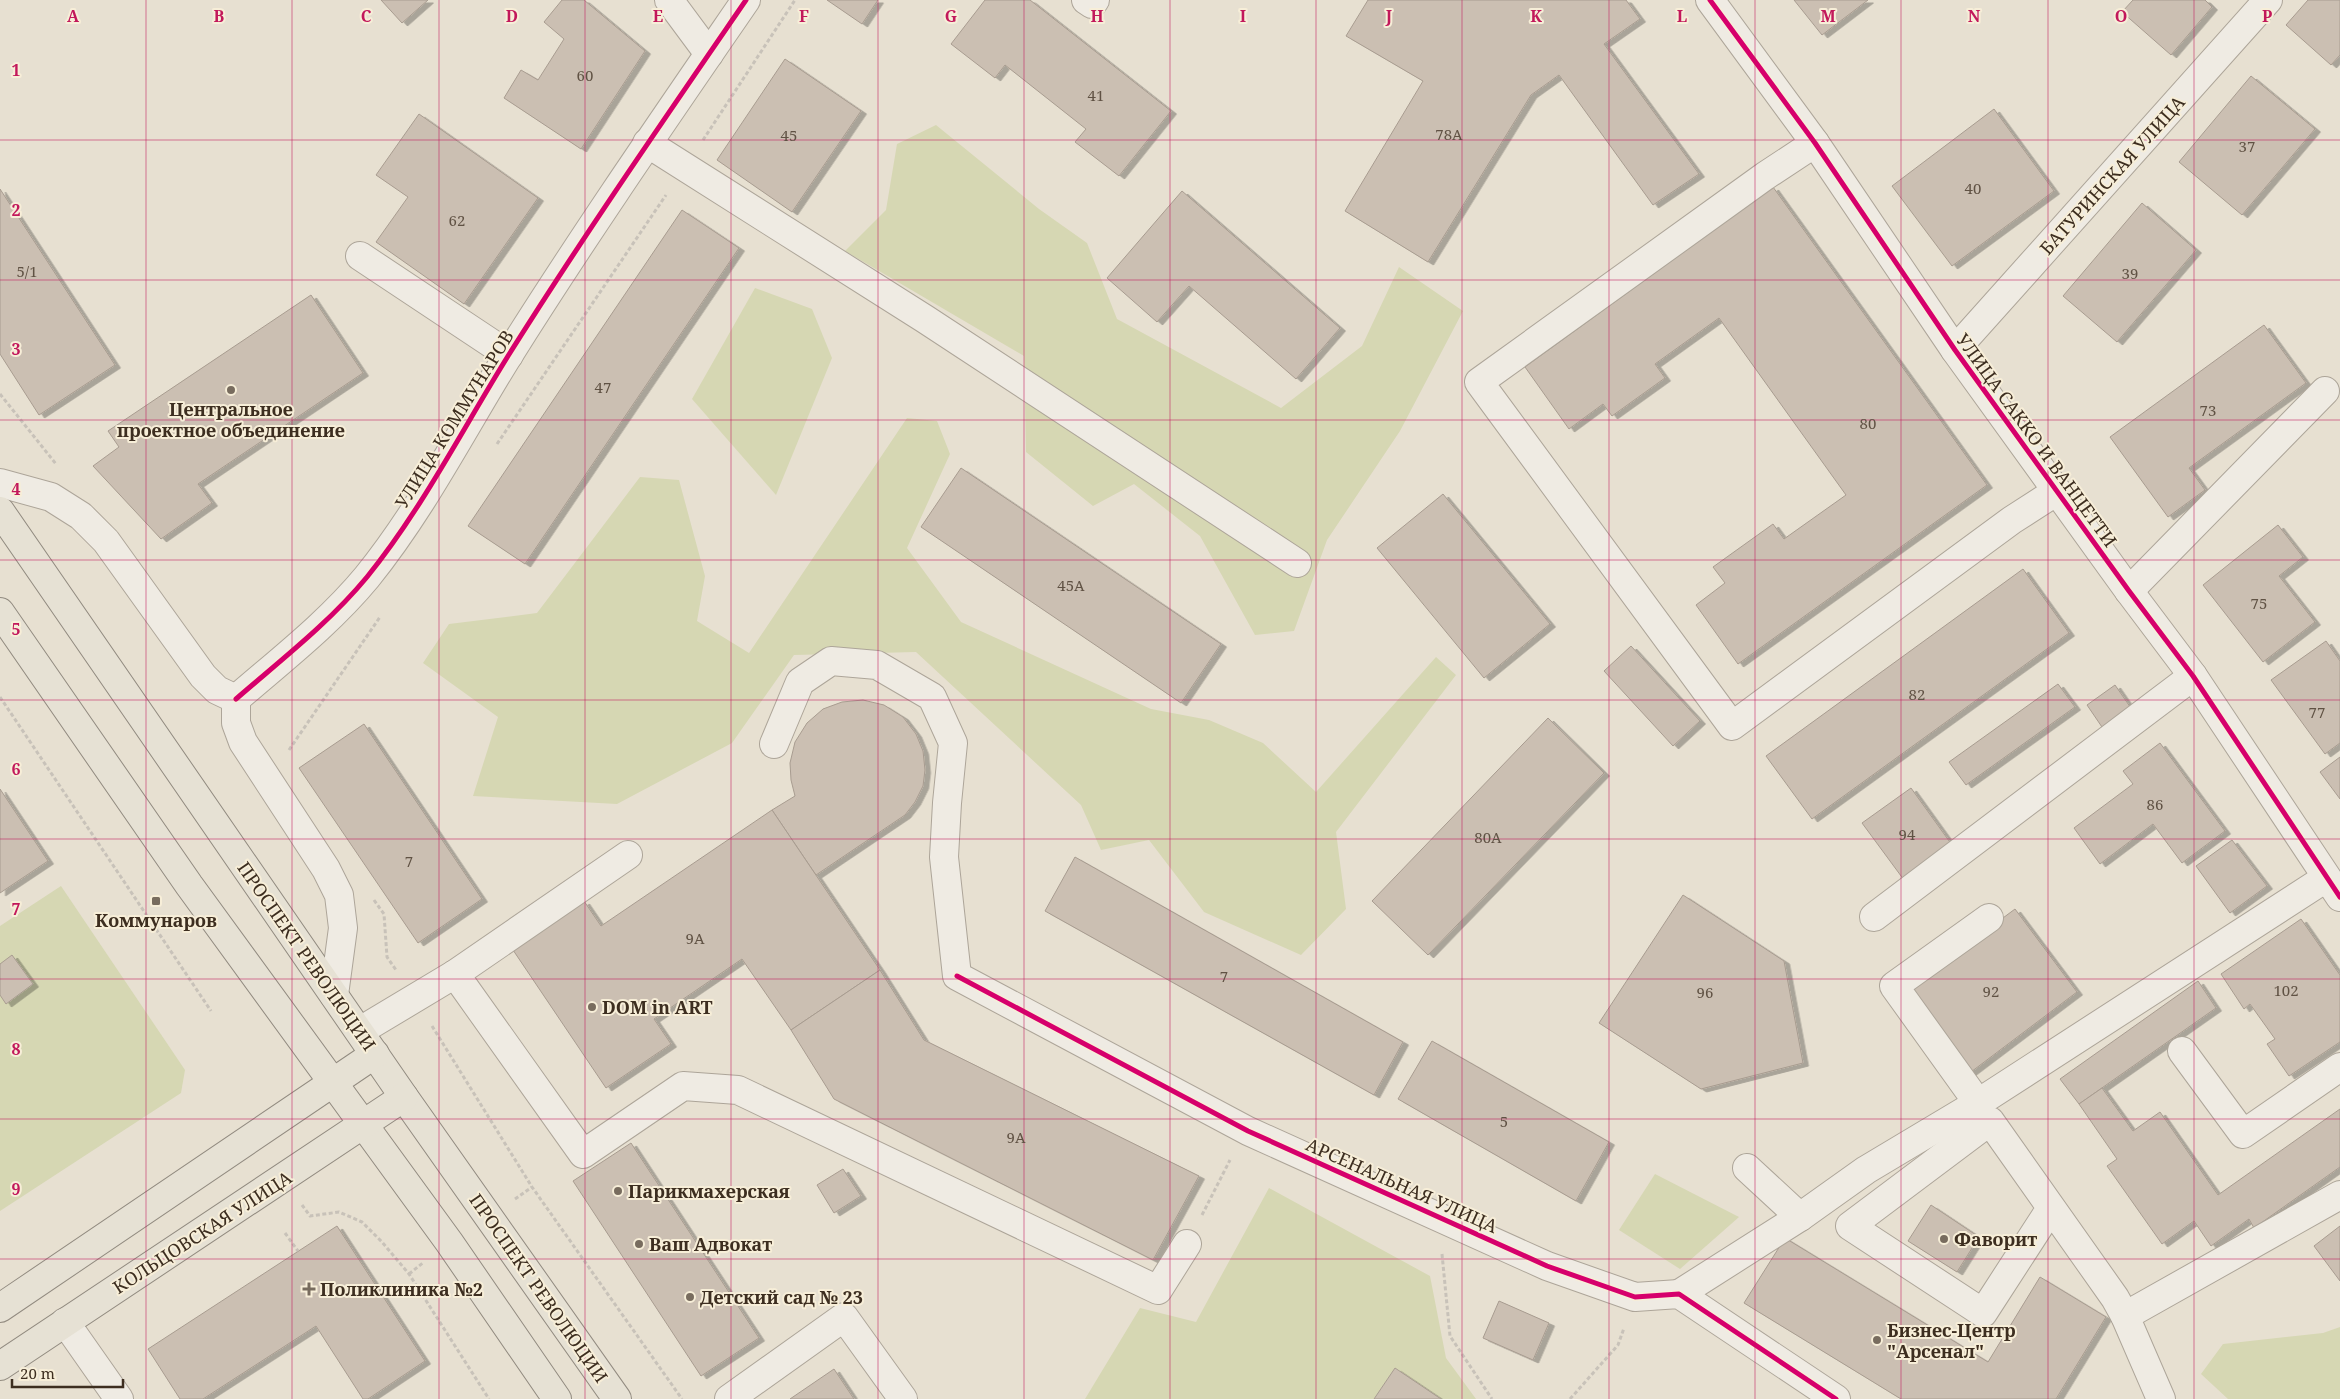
<svg xmlns="http://www.w3.org/2000/svg" width="2340" height="1399" viewBox="0 0 2340 1399" font-family="'Noto Serif',serif">
	<style>
		.green { fill: #d6d7b3 }
		.building { fill: #cbbfb2; stroke: #a89c90; filter: url(#shadow) }
		.lines { fill: none; stroke-linecap: round; stroke-linejoin: round }
		.minor-casing { stroke: #ada599; stroke-width: 30 }
		.major-casing { stroke: #928b80; stroke-width: 30 }
		.path { stroke: #c8c2b9; stroke-width: 3; stroke-dasharray: 4 2.5; stroke-linecap: butt }
		.minor { stroke: #efebe3; stroke-width: 28 }
		.major { stroke: #e6e1d4; stroke-width: 28 }
		.cycleway-casing { stroke: #f7eed8; stroke-width: 8 }
		.cycleway { stroke: #d6006c; stroke-width: 5 }
		.grid { fill: none; stroke: #c2185b; stroke-width: 1; stroke-opacity: 0.55 }
		.poi-dot { fill: #786c5e; stroke: #f7eed8; stroke-width: 2 }
		.labels { text-anchor: middle; dominant-baseline: central; stroke-width: 4; stroke-linejoin: round; paint-order: stroke }
		.number-label { font-size: 15px; fill: #605244 }
		.street-label { font-size: 18px; fill: #3d2e20; stroke: #f7eed8 }
		.poi-label { font-size: 18px; font-weight: bold; fill: #3d2e20; stroke: #f7eed8; text-anchor: start }
		.grid-label { font-size: 16px; text-anchor: middle; font-weight: bold; fill: #c2185b; stroke: #f7eed8; stroke-width: 4; stroke-linejoin: round; paint-order: stroke }
	</style>
	<defs>
		<filter id="shadow"><feDropShadow dx="5.5" dy="3" stdDeviation="0" flood-color="#0004"/></filter>
	</defs>
	<rect width="100%" height="100%" fill="#e7e0d1"/>
	<g class="green">
		<polygon points="936,125 1039,209 1087,243 1117,319 1281,408 1362,346 1399,267 1463,311 1400,431 1327,540 1294,631 1255,635 1200,536 1134,484 1093,506 1026,452 1024,356 845,251 886,210 897,144"/>
		<polygon points="755,288 812,309 832,358 776,495 692,399"/>
		<polygon points="907,418 937,421 950,454 907,548 961,622 1151,709 1209,720 1263,743 1316,792 1436,657 1456,675 1336,832 1346,909 1301,955 1204,912 1149,840 1101,850 1081,805 916,652 794,655 732,743 617,804 473,796 498,717 423,663 449,624 537,613 640,477 679,480 705,576 697,621 749,653"/>
		<polygon points="61,886 185,1070 181,1093 0,1211 0,926"/>
		<polygon points="1655,1174 1739,1217 1680,1269 1619,1230"/>
		<polygon points="1269,1188 1430,1276 1446,1358 1476,1399 1441,1399 1395,1368 1374,1399 1085,1399 1140,1308 1196,1322"/>
		<polygon points="2340,1327 2340,1399 2228,1399 2201,1374 2223,1344 2323,1333"/>
	</g>
	<g class="building">
		<polygon points="381,0 428,0 402,23"/>
		<polygon points="562,0 584,0 645,51 581,149 504,98 521,70 538,80 564,39 544,22"/>
		<polygon points="827,0 878,0 862,24"/>
		<polygon points="985,0 1030,0 1171,111 1119,176 1075,142 1086,129 1005,65 995,78 951,44"/>
		<polygon points="1368,0 1626,0 1640,19 1604,44 1699,174 1653,205 1559,75 1531,95 1428,262 1345,211 1423,81 1346,36"/>
		<polygon points="1794,0 1868,0 1822,35"/>
		<polygon points="2133,0 2205,0 2212,7 2171,55 2122,12"/>
		<polygon points="2308,0 2340,0 2340,55 2331,65 2286,25"/>
		<polygon points="785,59 861,111 792,212 717,160"/>
		<polygon points="2251,76 2315,129 2242,215 2179,162"/>
		<polygon points="1994,109 2054,191 1952,266 1892,186"/>
		<polygon points="419,114 538,198 464,304 376,242 408,197 376,175"/>
		<polygon points="1773,187 1987,485 1738,664 1696,605 1725,583 1713,567 1773,524 1784,539 1846,495 1719,318 1655,364 1665,378 1612,416 1603,404 1569,429 1525,367"/>
		<polygon points="0,189 115,365 39,415 0,354"/>
		<polygon points="1182,191 1340,328 1296,379 1189,286 1157,322 1107,278"/>
		<polygon points="2142,203 2196,250 2117,342 2063,296"/>
		<polygon points="682,210 739,248 525,564 468,526"/>
		<polygon points="311,295 363,373 198,484 212,503 161,539 93,466 119,447 108,431"/>
		<polygon points="2264,325 2306,383 2189,468 2205,490 2168,517 2110,437"/>
		<polygon points="961,468 1221,644 1181,703 921,527"/>
		<polygon points="1443,494 1550,624 1484,678 1377,548"/>
		<polygon points="2278,525 2303,557 2279,576 2315,622 2263,662 2203,585"/>
		<polygon points="2023,569 2069,633 1812,819 1766,756"/>
		<polygon points="2326,641 2340,661 2340,743 2325,754 2271,680"/>
		<polygon points="1631,646 1700,721 1673,746 1604,671"/>
		<polygon points="2058,684 2075,707 1966,785 1949,762"/>
		<polygon points="2115,685 2133,711 2104,730 2087,705"/>
		<polygon points="863,700 884,705 903,717 916,734 923,751 925,770 923,786 915,802 905,815 816,875 772,810 795,796 791,780 790,763 795,742 807,723 823,709 842,702"/>
		<polygon points="1548,718 1604,773 1428,955 1372,901"/>
		<polygon points="364,724 482,899 418,943 299,768"/>
		<polygon points="2160,743 2225,831 2182,863 2153,824 2100,864 2074,828 2133,784 2123,771"/>
		<polygon points="2340,757 2340,799 2320,772"/>
		<polygon points="1911,788 1952,845 1904,880 1862,823"/>
		<polygon points="0,789 48,861 0,893"/>
		<polygon points="772,810 880,970 791,1030 742,959 654,1019 671,1044 606,1088 513,950 584,901 601,926"/>
		<polygon points="2232,840 2267,886 2230,913 2196,866"/>
		<polygon points="1075,857 1403,1042 1374,1095 1045,911"/>
		<polygon points="1683,895 1784,961 1803,1063 1701,1089 1599,1023"/>
		<polygon points="2015,909 2077,992 1967,1075 1905,991"/>
		<polygon points="2301,919 2340,975 2340,1042 2289,1076 2267,1044 2275,1039 2250,1004 2244,1009 2221,974"/>
		<polygon points="12,955 33,984 6,1004 0,995 0,964"/>
		<polygon points="880,970 924,1040 1199,1176 1153,1260 834,1099 791,1030"/>
		<polygon points="2198,981 2216,1008 2079,1104 2060,1079"/>
		<polygon points="1432,1041 1609,1142 1576,1201 1398,1099"/>
		<polygon points="2102,1088 2133,1131 2160,1112 2218,1195 2340,1109 2340,1167 2254,1228 2249,1219 2211,1246 2194,1221 2162,1244 2107,1166 2117,1159 2079,1104"/>
		<polygon points="631,1143 759,1338 701,1376 573,1181"/>
		<polygon points="843,1169 861,1196 834,1213 817,1185"/>
		<polygon points="1931,1205 1979,1237 1957,1272 1908,1241"/>
		<polygon points="337,1226 425,1361 368,1399 363,1399 316,1326 203,1399 180,1399 148,1349"/>
		<polygon points="2340,1226 2340,1281 2314,1246"/>
		<polygon points="1785,1238 1988,1362 2040,1277 2106,1317 2056,1399 1901,1399 1744,1303"/>
		<polygon points="1499,1301 1549,1323 1533,1360 1483,1338"/>
		<polygon points="1395,1368 1441,1399 1374,1399"/>
		<polygon points="834,1369 854,1399 790,1399"/>
	</g>
	<g class="lines">
		<defs>
			<g id="minor">
				<polyline points="669,0 709,54"/>
				<polyline points="1086,0 1092,4 1095,0"/>
				<polyline points="1710,0 1815,143 1955,350 2129,591 2193,676 2340,897"/>
				<polyline points="647,143 925,319 1297,563"/>
				<polyline points="1815,143 1765,176 1479,382 1732,726 2012,520 2057,491"/>
				<polyline points="360,256 509,355"/>
				<polyline points="1955,350 2268,0"/>
				<polyline points="0,483 51,497 81,516 106,541 203,676 217,690 236,699"/>
				<polyline points="2129,591 2325,391"/>
				<path d="M236,699C281,660 329,623 367,577C422,509 462,430 508,356C584,235 665,118 746,0"/>
				<polyline points="236,699 236,723 243,742 326,869 339,895 343,928 334,995"/>
				<polyline points="774,744 800,682 831,661 877,665 932,697 953,743 947,803 944,857 957,976 1248,1131 1547,1266 1635,1297 1679,1294 1836,1399"/>
				<polyline points="1874,917 2193,676"/>
				<polyline points="455,974 583,1154 683,1086 738,1090 1158,1290 1187,1244"/>
				<polyline points="360,1031 455,974 628,855"/>
				<polyline points="2182,1051 2243,1134 2340,1067"/>
				<polyline points="1978,1103 1894,986 1989,918"/>
				<polyline points="1747,1168 1800,1217"/>
				<polyline points="2051,1208 1983,1313 1850,1226 1990,1121 2115,1298 2125,1316"/>
				<polyline points="1679,1294 1800,1217 1866,1170 1978,1103 2326,878"/>
				<polyline points="65,1322 119,1399"/>
				<polyline points="729,1399 844,1317 903,1399"/>
				<polyline points="2161,1399 2125,1316 2340,1195"/>
			</g>
			<g id="major">
				<polyline points="0,511 404,1097 617,1399"/>
				<polyline points="0,612 189,885 449,1242 557,1399"/>
				<polyline points="0,1308 375,1054"/>
				<polyline points="0,1366 404,1097"/>
			</g>
		</defs>
		<use href="#minor" class="minor-casing"/>
		<use href="#major" class="major-casing"/>
		<g class="path">
			<polyline points="703,140 795,0"/>
			<polyline points="0,394 56,464"/>
			<polyline points="497,444 666,195"/>
			<polyline points="0,697 211,1011"/>
			<polyline points="289,750 380,617"/>
			<polyline points="374,900 384,914 387,957 396,970"/>
			<polyline points="432,1026 532,1187 682,1399"/>
			<polyline points="515,1199 532,1187"/>
			<polyline points="302,1205 310,1216 339,1212 362,1222 382,1242 409,1274 489,1399"/>
			<polyline points="1202,1215 1230,1160"/>
			<polyline points="285,1233 298,1251"/>
			<polyline points="1442,1254 1450,1336 1492,1399"/>
			<polyline points="409,1274 424,1262"/>
			<polyline points="1570,1399 1618,1345 1624,1328"/>
		</g>
		<use href="#minor" class="minor"/>
		<use href="#major" class="major"/>
		<defs>
			<g id="cycleway">
				<polyline points="1710,0 1815,143 1955,350 2129,591 2193,676 2340,897"/>
				<path d="M236,699C281,660 329,623 367,577C422,509 462,430 508,356C584,235 665,118 746,0"/>
				<polyline points="957,976 1248,1131 1547,1266 1635,1297 1679,1294 1836,1399"/>
			</g>
		</defs>
		<use href="#cycleway" class="cycleway-casing"/>
		<use href="#cycleway" class="cycleway"/>
	</g>
	<path class="grid" d="M146,0V1399M292,0V1399M439,0V1399M585,0V1399M731,0V1399M878,0V1399M1024,0V1399M1170,0V1399M1316,0V1399M1462,0V1399M1609,0V1399M1755,0V1399M1901,0V1399M2048,0V1399M2194,0V1399M0,140H2340M0,280H2340M0,420H2340M0,560H2340M0,700H2340M0,839H2340M0,979H2340M0,1119H2340M0,1259H2340"/>
	<g class="poi-dot">
		<circle cx="231" cy="390" r="5"/>
		<rect x="151" y="896" width="10" height="10" rx="2.5"/>
		<circle cx="592" cy="1007" r="5"/>
		<circle cx="618" cy="1191" r="5"/>
		<circle cx="1944" cy="1239" r="5"/>
		<circle cx="639" cy="1244" r="5"/>
		<path d="M306.5 1281.5h5v5h5v5h-5v5h-5v-5h-5v-5h5z"/>
		<circle cx="690" cy="1297" r="5"/>
		<circle cx="1877" cy="1340" r="5"/>
	</g>
	<g class="labels">
		<g class="number-label">
			<text x="585" y="75">60</text>
			<text x="1096" y="95">41</text>
			<text x="1449" y="134">78А</text>
			<text x="789" y="135">45</text>
			<text x="2247" y="146">37</text>
			<text x="1973" y="188">40</text>
			<text x="457" y="220">62</text>
			<text x="27" y="271">5/1</text>
			<text x="2130" y="273">39</text>
			<text x="603" y="387">47</text>
			<text x="2208" y="410">73</text>
			<text x="1868" y="423">80</text>
			<text x="1071" y="585">45А</text>
			<text x="2259" y="603">75</text>
			<text x="1917" y="694">82</text>
			<text x="2317" y="712">77</text>
			<text x="2155" y="804">86</text>
			<text x="1907" y="834">94</text>
			<text x="1488" y="837">80А</text>
			<text x="409" y="861">7</text>
			<text x="695" y="938">9А</text>
			<text x="1224" y="976">7</text>
			<text x="2286" y="990">102</text>
			<text x="1991" y="991">92</text>
			<text x="1705" y="992">96</text>
			<text x="1504" y="1121">5</text>
			<text x="1016" y="1137">9А</text>
		</g>
		<g class="street-label">
			<text transform="translate(2112 175) rotate(-48)">БАТУРИНСКАЯ УЛИЦА</text>
			<text transform="translate(454 419) rotate(-58)">УЛИЦА КОММУНАРОВ</text>
			<text transform="translate(2037 440) rotate(54)">УЛИЦА САККО И ВАНЦЕТТИ</text>
			<text transform="translate(307 956) rotate(55)">ПРОСПЕКТ РЕВОЛЮЦИИ</text>
			<text transform="translate(1402 1185) rotate(24)">АРСЕНАЛЬНАЯ УЛИЦА</text>
			<text transform="translate(202 1232) rotate(-33)">КОЛЬЦОВСКАЯ УЛИЦА</text>
			<text transform="translate(539 1288) rotate(55)">ПРОСПЕКТ РЕВОЛЮЦИИ</text>
		</g>
		<g class="poi-label">
			<text x="231" y="409" text-anchor="middle">Центральное<tspan x="231" dy="21">проектное объединение</tspan></text>
			<text x="156" y="920" text-anchor="middle">Коммунаров</text>
			<text x="602" y="1007">DOM in ART</text>
			<text x="628" y="1191">Парикмахерская</text>
			<text x="1954" y="1239">Фаворит</text>
			<text x="649" y="1244">Ваш Адвокат</text>
			<text x="320" y="1289">Поликлиника №2</text>
			<text x="700" y="1297">Детский сад № 23</text>
			<text x="1887" y="1330">Бизнес-Центр<tspan x="1887" dy="21">"Арсенал"</tspan></text>
		</g>
	</g>
	<g class="grid-label">
		<text x="73" y="22">A</text>
		<text x="219" y="22">B</text>
		<text x="366" y="22">C</text>
		<text x="512" y="22">D</text>
		<text x="658" y="22">E</text>
		<text x="804" y="22">F</text>
		<text x="951" y="22">G</text>
		<text x="1097" y="22">H</text>
		<text x="1243" y="22">I</text>
		<text x="1389" y="22">J</text>
		<text x="1536" y="22">K</text>
		<text x="1682" y="22">L</text>
		<text x="1828" y="22">M</text>
		<text x="1974" y="22">N</text>
		<text x="2121" y="22">O</text>
		<text x="2267" y="22">P</text>
		<text x="16" y="76">1</text>
		<text x="16" y="216">2</text>
		<text x="16" y="355">3</text>
		<text x="16" y="495">4</text>
		<text x="16" y="635">5</text>
		<text x="16" y="775">6</text>
		<text x="16" y="915">7</text>
		<text x="16" y="1055">8</text>
		<text x="16" y="1195">9</text>
	</g>
	<path d="M12 1379v8h111v-8" fill="none" stroke="#3d2e20" stroke-width="2.5"/>
	<text x="20" y="1379" font-size="15" fill="#3d2e20" stroke="#f7eed8" stroke-width="4" paint-order="stroke">20 m</text>
</svg>
